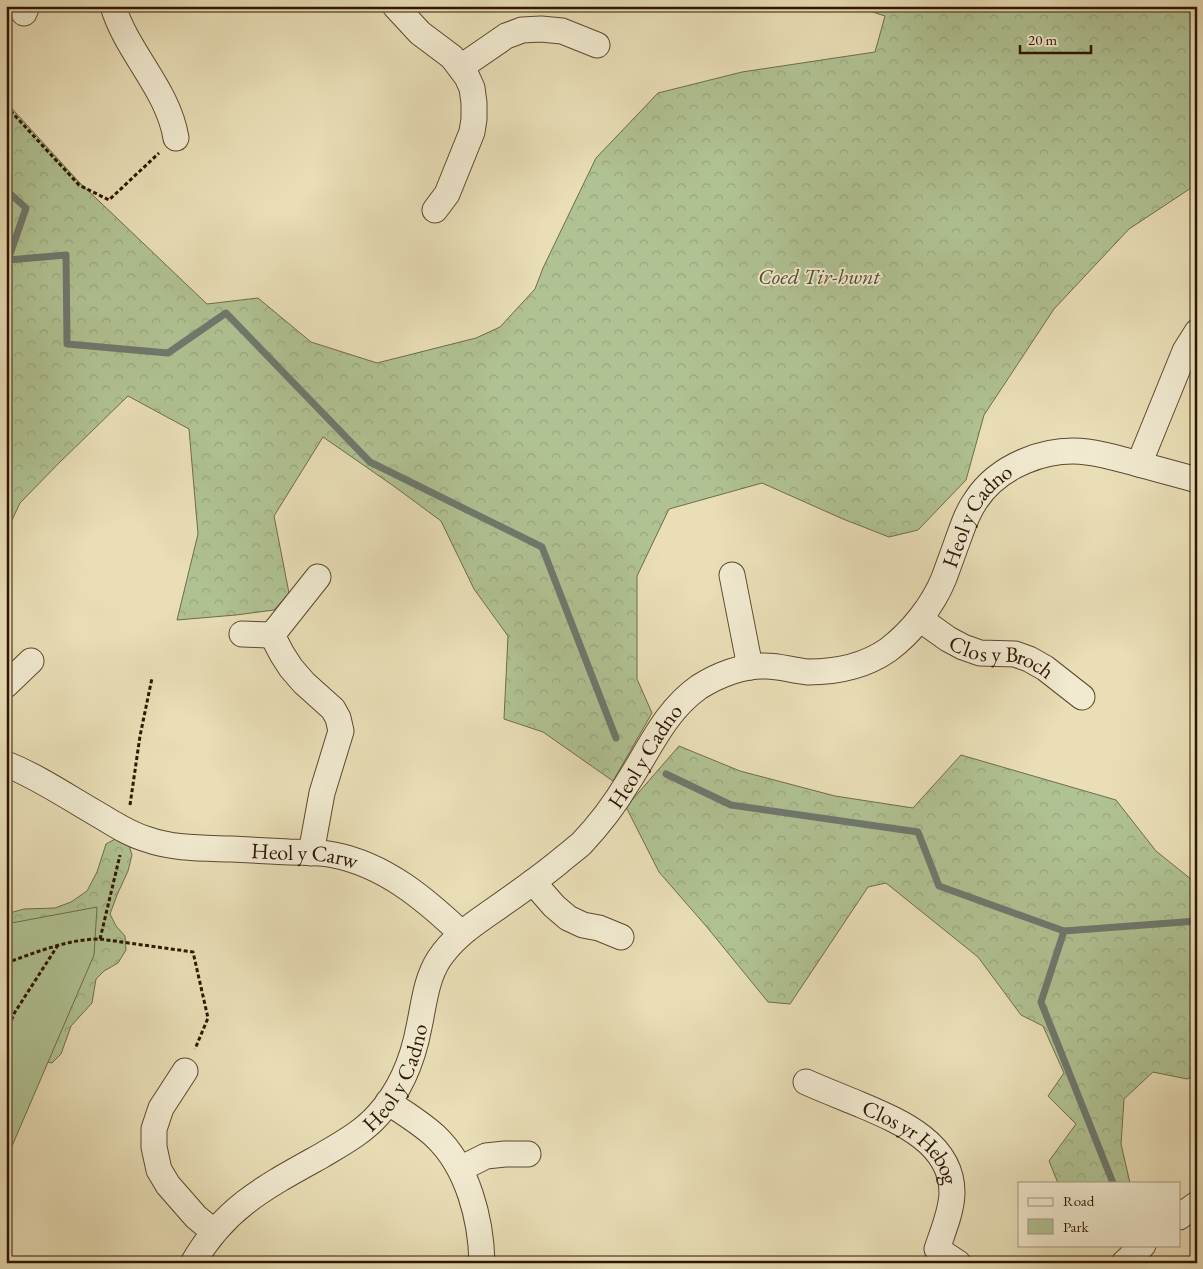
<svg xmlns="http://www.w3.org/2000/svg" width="1203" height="1269" viewBox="0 0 1203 1269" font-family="'EB Garamond',serif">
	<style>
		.forest { fill: url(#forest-crowns); stroke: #6f6c4a }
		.park { fill: #b0c293; stroke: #6f6c4a }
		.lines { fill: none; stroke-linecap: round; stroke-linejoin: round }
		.stream { stroke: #6f786e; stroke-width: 7 }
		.minor-casing { stroke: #5d482e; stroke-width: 27 }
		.path { stroke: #2e1601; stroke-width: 3; stroke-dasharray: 4 2.5; stroke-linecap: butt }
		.minor { stroke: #f1ead0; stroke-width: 25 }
		.labels { text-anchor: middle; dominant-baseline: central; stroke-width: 4; stroke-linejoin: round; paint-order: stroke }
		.park-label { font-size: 22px; font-style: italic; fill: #554a2d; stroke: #f1ead0 }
		.street-label { font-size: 22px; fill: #2e1601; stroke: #f1ead0 }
	</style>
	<defs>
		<pattern id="forest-crowns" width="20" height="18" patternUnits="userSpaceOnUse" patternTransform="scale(1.25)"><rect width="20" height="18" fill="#b0c293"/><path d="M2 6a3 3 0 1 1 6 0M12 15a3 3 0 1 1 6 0" fill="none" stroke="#98a67d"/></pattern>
	</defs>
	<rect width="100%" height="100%" fill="#e9deb6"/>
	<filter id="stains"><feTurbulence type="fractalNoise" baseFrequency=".004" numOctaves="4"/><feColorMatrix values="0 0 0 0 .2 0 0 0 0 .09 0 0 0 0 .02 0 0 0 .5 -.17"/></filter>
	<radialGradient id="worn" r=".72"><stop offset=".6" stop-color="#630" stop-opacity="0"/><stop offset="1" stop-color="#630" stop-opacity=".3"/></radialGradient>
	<g class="forest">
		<polygon points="854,6 1197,6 1197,184 1129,229 1054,309 984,415 966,480 918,530 889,537 843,519 762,483 669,509 637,576 637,679 652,713 613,781 543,732 504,719 508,636 474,589 441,521 395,487 323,437 274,516 289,593 274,610 236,615 177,620 198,534 189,429 128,396 60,462 20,503 6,533 6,102 79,182 207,304 258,298 311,342 377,363 476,338 500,327 535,289 543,268 596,158 658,93 742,72 875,52 885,16"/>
		<polygon points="679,746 740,771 835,796 913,808 961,755 1116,800 1156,851 1197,884 1197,1075 1187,1079 1153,1072 1124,1099 1121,1144 1130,1183 1058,1183 1049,1161 1076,1124 1048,1096 1064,1073 1043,1026 1021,1015 978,957 886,883 868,887 790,1004 768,1002 706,926 659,872 626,807"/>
		<polygon points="117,838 128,842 132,855 128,871 117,895 110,914 116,926 125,936 126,950 118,963 104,971 96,979 92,1003 71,1026 61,1054 52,1063 42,1061 6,950 6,914 24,909 55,908 71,902 87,891 97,872 106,844"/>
	</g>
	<polygon class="park" points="97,907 94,955 6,1160 6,924"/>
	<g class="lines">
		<g class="stream">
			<polyline points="6,190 26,208 8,260 66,255 67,344 168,353 226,313 370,462 542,547 616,738"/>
			<polyline points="666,774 731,805 918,832 939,886 1064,931 1197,921"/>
			<polyline points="1064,931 1041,1002 1113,1183"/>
			<polyline points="1154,1262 1154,1263"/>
		</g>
		<defs>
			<g id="minor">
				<path d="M113,6C127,53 168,89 176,138"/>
				<polyline points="395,6 420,33 452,57 467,77 472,88 474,103 474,119 472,132 447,194 435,210"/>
				<polyline points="24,13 27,6"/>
				<polyline points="461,67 506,36 522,30 541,29 562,31 597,45"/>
				<polyline points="1139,464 1185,351 1197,332"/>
				<polyline points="732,575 750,667"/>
				<path id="s1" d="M920,619L948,639L963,647L980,653L1015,654L1029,659L1045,668L1082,697"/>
				<polyline points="242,634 272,635"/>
				<polyline points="6,685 31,661"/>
				<path id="s2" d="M6,764C39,777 69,798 99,815C114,824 129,834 146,839C174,849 203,848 232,849C251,850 270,851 289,852C304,852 319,852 334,855C385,865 425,899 461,933"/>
				<polyline points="311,853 322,793 341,731 338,718 333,709 304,683 291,668 282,654 272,635 318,577"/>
				<polyline points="533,882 554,906 568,918 583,925 599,928 621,937"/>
				<polyline points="185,1071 161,1108 154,1129 154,1147 159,1170 168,1185 196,1217 213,1231"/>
				<path id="s3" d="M806,1082C824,1090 842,1097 859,1104C899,1121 953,1143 952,1194C951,1213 943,1231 937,1249L958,1263"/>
				<path d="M388,1102C404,1113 421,1123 435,1136C468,1167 481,1219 482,1263"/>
				<polyline points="460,1169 486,1156 505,1154 528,1154"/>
				<polyline points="1179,1217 1197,1204"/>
				<path id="s4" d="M193,1263C225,1207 267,1186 321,1156C341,1144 362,1133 378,1115C400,1091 413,1059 419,1027C424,1004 426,979 439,959C453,938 471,926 491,912C514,896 537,880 559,862C566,856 574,850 581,844C599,825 615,804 628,782C650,748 665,711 699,687C718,675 743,665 766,666C780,666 794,671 808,672C835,672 865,666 888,650C912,632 933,605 944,578C948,567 952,556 956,545C962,529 966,514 976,500C999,465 1047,447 1087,452C1104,454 1120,459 1135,463C1156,469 1176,474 1197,480"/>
				<polyline points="1124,1263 1143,1245"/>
			</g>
		</defs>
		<use href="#minor" class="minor-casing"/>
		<g class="path">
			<polyline points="6,106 79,185 109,200 159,153"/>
			<polyline points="130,805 140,736 152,678"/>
			<polyline points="100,939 193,952 208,1018 195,1049"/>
			<path d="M6,963C37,952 68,939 100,939L120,855"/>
			<polyline points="6,1032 15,1012 58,945"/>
		</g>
		<use href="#minor" class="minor"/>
	</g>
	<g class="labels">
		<g class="park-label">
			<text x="819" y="276">Coed Tir-hwnt</text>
		</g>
		<g class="street-label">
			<text stroke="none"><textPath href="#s4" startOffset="1152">Heol y Cadno</textPath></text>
			<text stroke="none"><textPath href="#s1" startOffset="92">Clos y Broch</textPath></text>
			<text stroke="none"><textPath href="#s4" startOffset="702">Heol y Cadno</textPath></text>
			<text stroke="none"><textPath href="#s2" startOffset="319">Heol y Carw</textPath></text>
			<text stroke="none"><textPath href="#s4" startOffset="282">Heol y Cadno</textPath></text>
			<text stroke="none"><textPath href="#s3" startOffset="124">Clos yr Hebog</textPath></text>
		</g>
	</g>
	<rect width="1203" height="1269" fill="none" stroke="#e9deb6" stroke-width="25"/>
	<rect x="8" y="8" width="1188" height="1254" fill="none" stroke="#2e1601" stroke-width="2.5"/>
	<rect x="12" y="12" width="1178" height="1244" fill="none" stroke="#2e1601"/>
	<rect x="1018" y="1182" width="162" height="65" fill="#f1ead0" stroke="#a3957d"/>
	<rect x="1028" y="1198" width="25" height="8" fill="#f1ead0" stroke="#a3957d"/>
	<text x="1063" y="1206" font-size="15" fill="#2e1601">Road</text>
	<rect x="1028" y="1219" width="25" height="15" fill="#b0c293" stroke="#a3957d"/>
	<text x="1063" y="1232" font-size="15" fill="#2e1601">Park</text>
	<path d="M1020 45v8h71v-8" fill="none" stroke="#2e1601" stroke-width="2.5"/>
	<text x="1028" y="45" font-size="15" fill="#2e1601" stroke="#f1ead0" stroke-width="4" paint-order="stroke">20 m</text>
	<rect width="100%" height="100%" filter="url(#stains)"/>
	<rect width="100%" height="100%" fill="url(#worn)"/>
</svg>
